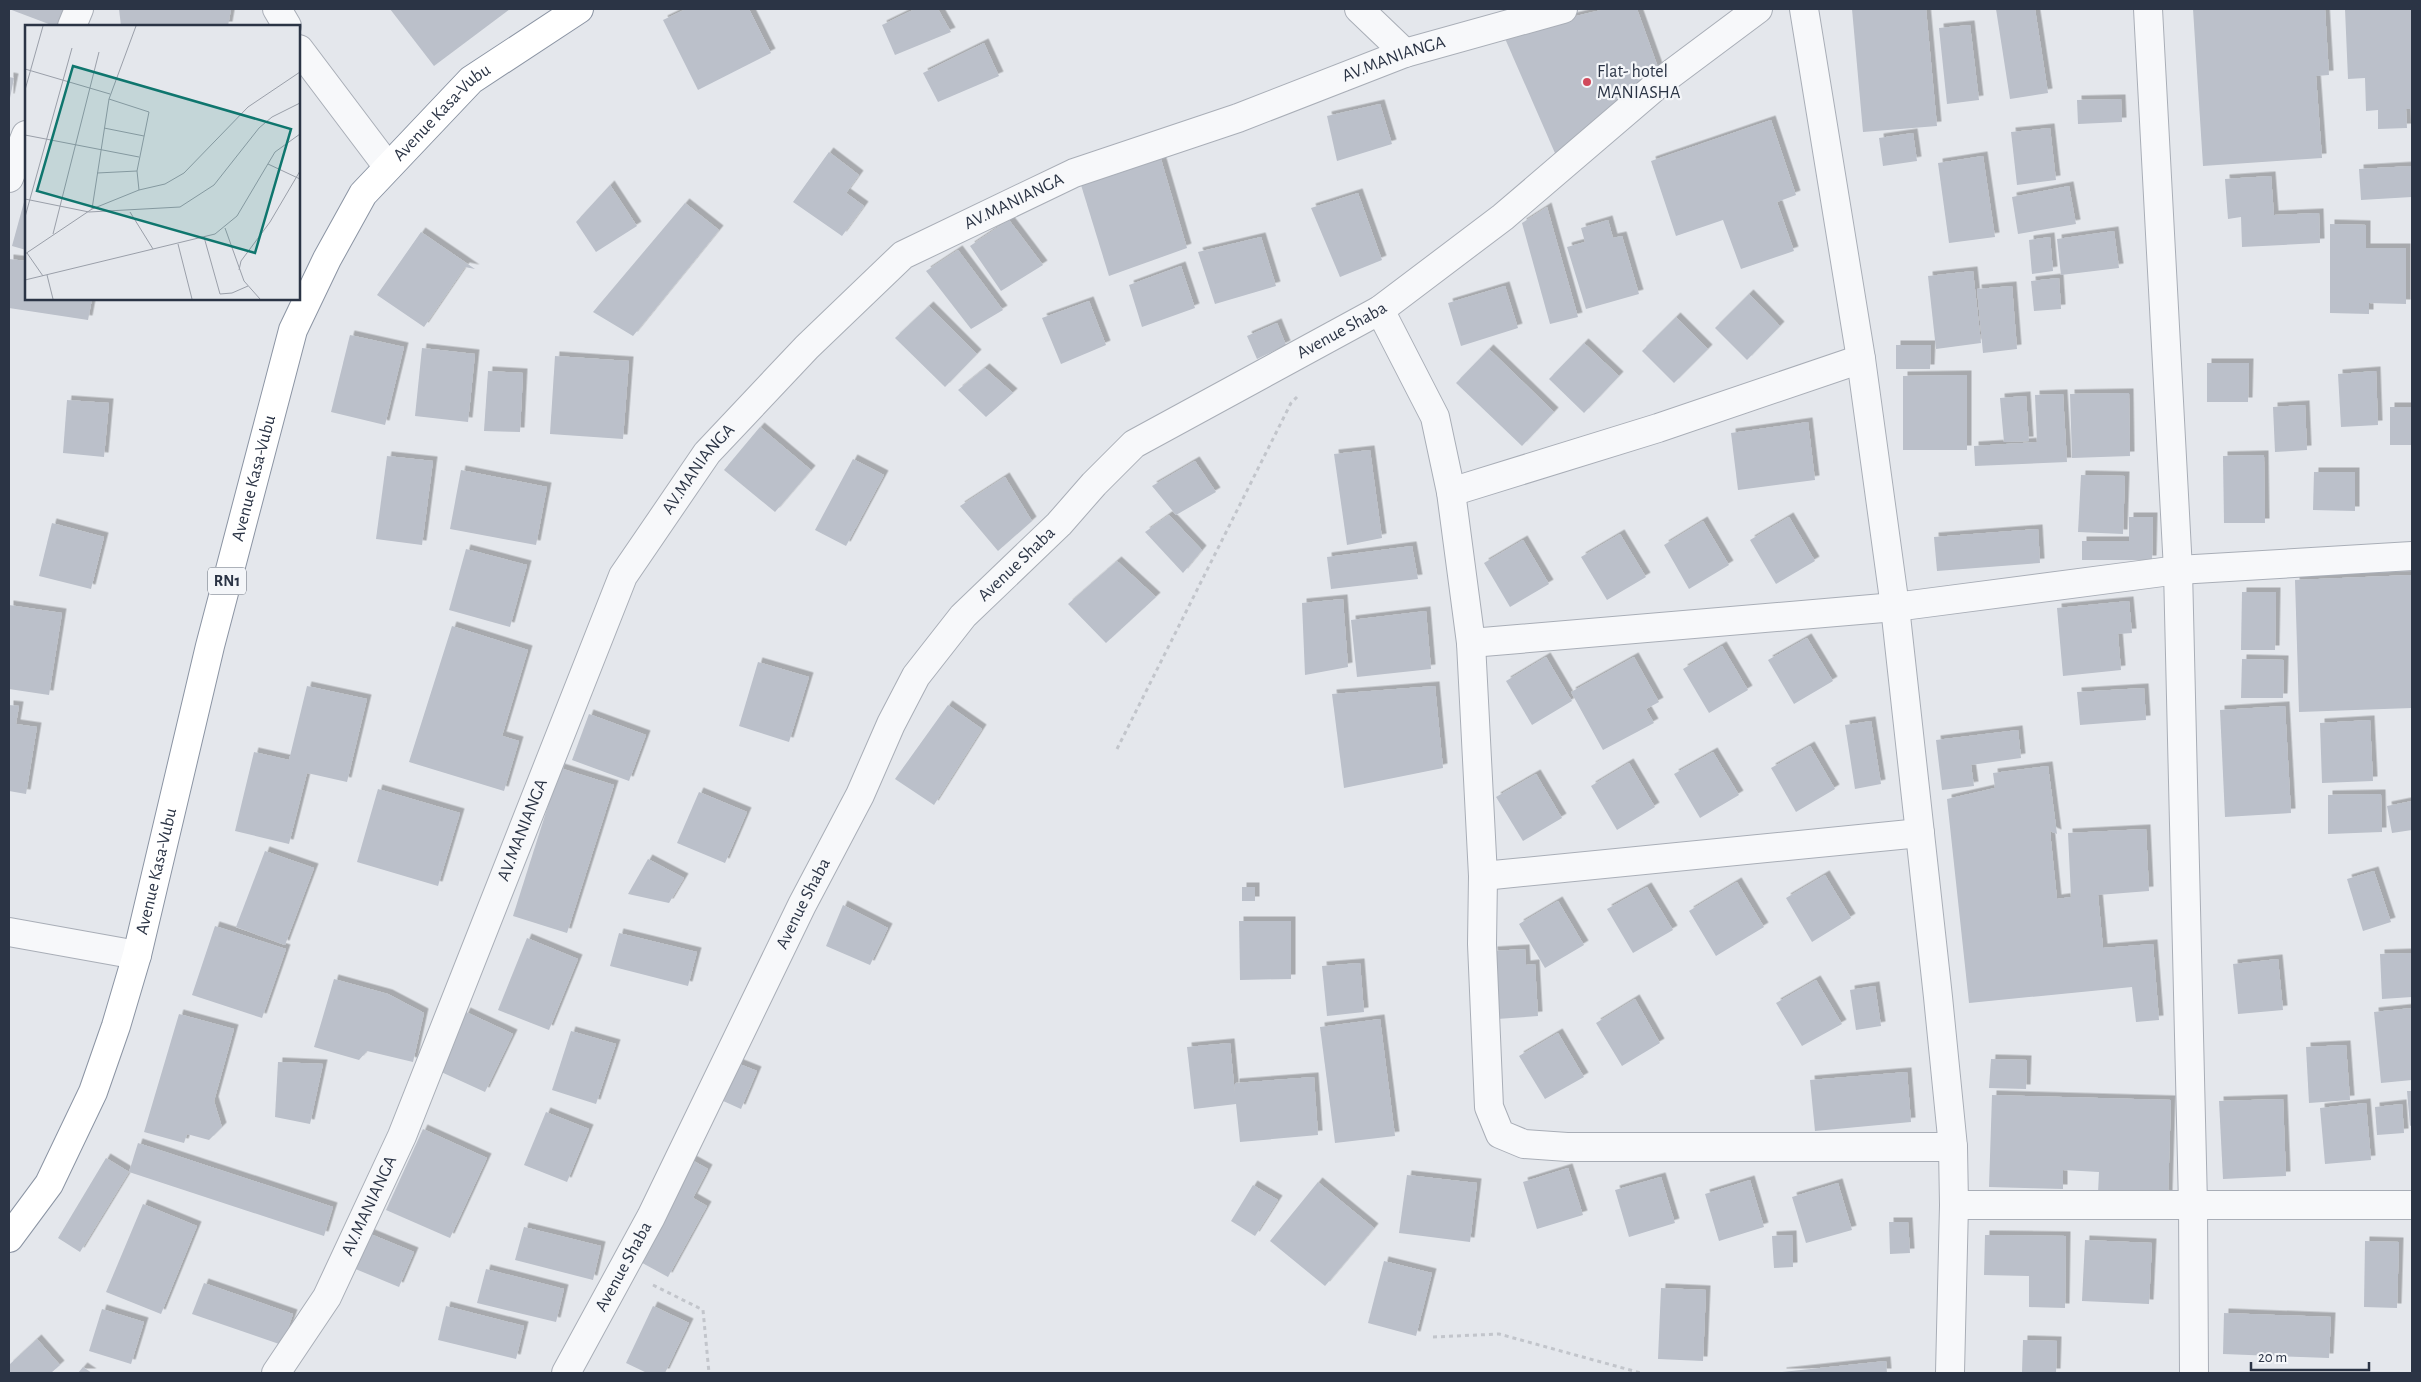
<svg xmlns="http://www.w3.org/2000/svg" width="2421" height="1382" viewBox="0 0 2421 1382" font-family="'Alegreya Sans',sans-serif">
	<style>
		.building { fill: #bbc0ca; filter: url(#shadow) }
		.lines { fill: none; stroke-linecap: round; stroke-linejoin: round }
		.street-casing { stroke: #a9aeb7; stroke-width: 30 }
		.highway-casing { stroke: #8b94a3; stroke-width: 30 }
		.path { stroke: #c2c5cb; stroke-width: 3; stroke-dasharray: 4 4; stroke-linecap: butt }
		.street { stroke: #f7f8fa; stroke-width: 28 }
		.highway { stroke: #fff; stroke-width: 28 }
		.poi-dot { fill: #d1495b; stroke: #f4f6f9; stroke-width: 2 }
		.labels { text-anchor: middle; dominant-baseline: central; stroke-width: 4.5; stroke-linejoin: round; paint-order: stroke }
		.shield { fill: #f4f6f9; stroke: #676e7b; stroke-width: 1 }
		.shield-label { font-size: 16px; font-weight: bold; fill: #2b3445 }
		.street-label { font-size: 18px; fill: #2b3445; stroke: #f4f6f9 }
		.poi-label { font-size: 18px; fill: #2b3445; stroke: #f4f6f9; text-anchor: start }
		.inset-road { fill: none; stroke: #9a9fa9; stroke-width: 1 }
		.view { fill: #0f766e; fill-opacity: 0.15; stroke: #0f766e; stroke-width: 2.5 }
		.inset-edge { fill: none; stroke: #2b3445; stroke-width: 2.5 }
	</style>
	<defs>
		<filter id="shadow"><feDropShadow dx="4.5" dy="-4.5" stdDeviation="0" flood-color="#0004"/></filter>
	</defs>
	<rect width="100%" height="100%" fill="#e4e7ec"/>
	<g class="building">
		<polygon points="9,9 79,9 72,26 54,26"/>
		<polygon points="119,9 231,9 228,26 121,26"/>
		<polygon points="390,9 510,9 434,66"/>
		<polygon points="686,9 749,9 771,53 698,90 663,20"/>
		<polygon points="915,9 938,9 951,32 895,55 882,25"/>
		<polygon points="1605,9 1637,9 1660,73 1558,160 1503,34"/>
		<polygon points="1852,9 1926,9 1937,126 1863,132"/>
		<polygon points="1996,9 2035,9 2048,93 2010,99"/>
		<polygon points="2193,9 2325,9 2329,75 2316,76 2322,158 2203,166"/>
		<polygon points="2345,9 2412,9 2412,109 2406,109 2407,128 2378,129 2378,110 2366,111 2365,78 2348,79"/>
		<polygon points="1970,25 1979,100 1947,104 1939,28"/>
		<polygon points="984,43 999,76 938,102 923,73"/>
		<polygon points="9,77 14,78 10,98 9,98"/>
		<polygon points="2121,99 2122,122 2078,124 2077,100"/>
		<polygon points="1380,104 1392,144 1337,161 1327,116"/>
		<polygon points="1771,120 1796,195 1777,202 1794,251 1741,269 1723,220 1676,236 1651,161"/>
		<polygon points="2050,128 2056,180 2017,185 2011,132"/>
		<polygon points="1913,133 1917,161 1883,166 1879,138"/>
		<polygon points="829,152 859,175 846,193 864,206 842,236 793,202"/>
		<polygon points="1983,156 1995,237 1949,243 1938,163"/>
		<polygon points="1161,159 1187,248 1109,276 1081,185"/>
		<polygon points="2412,166 2412,197 2361,200 2359,169"/>
		<polygon points="2271,176 2274,215 2319,213 2320,243 2242,247 2241,217 2228,219 2225,179"/>
		<polygon points="610,185 637,226 596,252 576,222"/>
		<polygon points="2069,186 2076,224 2018,234 2012,197"/>
		<polygon points="1358,193 1382,260 1340,277 1311,208"/>
		<polygon points="24,202 26,202 26,250 12,246"/>
		<polygon points="685,203 719,230 633,336 593,312"/>
		<polygon points="1547,207 1578,317 1550,324 1522,223"/>
		<polygon points="1009,220 1043,265 1001,291 970,246"/>
		<polygon points="1608,220 1613,238 1622,236 1639,294 1586,309 1567,247 1585,242 1581,228"/>
		<polygon points="2330,224 2366,225 2366,248 2406,248 2406,304 2369,303 2369,314 2330,313"/>
		<polygon points="2114,231 2119,268 2061,275 2057,239"/>
		<polygon points="421,232 475,269 465,267 424,327 377,295"/>
		<polygon points="1261,237 1276,286 1215,304 1198,252"/>
		<polygon points="2050,237 2053,271 2032,274 2029,240"/>
		<polygon points="958,250 1003,310 971,329 926,271"/>
		<polygon points="9,259 26,261 26,299 92,299 88,320 9,308"/>
		<polygon points="1181,266 1195,308 1142,327 1129,285"/>
		<polygon points="1973,271 1981,343 1936,349 1928,276"/>
		<polygon points="2059,278 2061,309 2034,311 2031,281"/>
		<polygon points="1505,286 1518,328 1461,346 1448,303"/>
		<polygon points="2012,286 2017,349 1983,353 1977,289"/>
		<polygon points="1749,294 1780,326 1747,360 1715,328"/>
		<polygon points="1089,301 1106,345 1061,364 1042,318"/>
		<polygon points="929,306 977,354 945,387 895,338"/>
		<polygon points="1676,317 1708,349 1674,383 1642,351"/>
		<polygon points="1277,323 1286,345 1257,359 1247,336"/>
		<polygon points="350,335 404,347 385,425 331,412"/>
		<polygon points="1584,343 1619,376 1584,413 1549,379"/>
		<polygon points="1896,345 1931,345 1930,369 1896,369"/>
		<polygon points="422,348 475,354 468,422 415,416"/>
		<polygon points="1489,349 1554,412 1522,446 1456,383"/>
		<polygon points="555,356 629,361 623,439 550,434"/>
		<polygon points="2207,363 2249,363 2248,402 2207,402"/>
		<polygon points="985,368 1013,393 986,417 958,390"/>
		<polygon points="488,371 523,373 520,432 484,431"/>
		<polygon points="2376,371 2378,425 2341,427 2338,374"/>
		<polygon points="1967,375 1967,450 1903,450 1903,376"/>
		<polygon points="2129,393 2130,456 2072,458 2070,394"/>
		<polygon points="2063,394 2067,462 1975,466 1974,446 2037,442 2035,395"/>
		<polygon points="2026,396 2029,441 2004,442 2000,398"/>
		<polygon points="67,400 109,403 104,457 63,453"/>
		<polygon points="2305,405 2307,450 2275,452 2273,407"/>
		<rect x="2390" y="407" width="22" height="38"/>
		<polygon points="1808,422 1815,480 1738,490 1731,433"/>
		<polygon points="760,427 811,470 775,512 724,470"/>
		<polygon points="1370,450 1382,538 1347,545 1334,454"/>
		<polygon points="2264,455 2265,523 2224,523 2223,456"/>
		<polygon points="387,456 433,461 422,545 376,539"/>
		<polygon points="853,459 884,475 846,546 815,530"/>
		<polygon points="1195,461 1216,492 1176,515 1152,486"/>
		<polygon points="461,470 547,487 536,545 450,529"/>
		<polygon points="2314,472 2355,472 2355,511 2313,510"/>
		<polygon points="2081,475 2125,476 2123,534 2078,532"/>
		<polygon points="1005,477 1032,521 998,551 960,506"/>
		<polygon points="1169,515 1202,550 1183,573 1145,532"/>
		<polygon points="1789,517 1815,561 1776,584 1750,540"/>
		<polygon points="2129,517 2153,517 2152,560 2082,560 2082,541 2129,541"/>
		<polygon points="1703,521 1729,565 1689,589 1664,545"/>
		<polygon points="52,523 104,537 91,589 39,576"/>
		<polygon points="2038,529 2040,563 1937,571 1934,537"/>
		<polygon points="1620,534 1646,577 1607,600 1581,557"/>
		<polygon points="1523,540 1549,584 1510,607 1484,563"/>
		<polygon points="1412,546 1418,579 1331,589 1327,557"/>
		<polygon points="466,549 527,565 510,627 449,610"/>
		<polygon points="1117,561 1156,597 1106,643 1068,604"/>
		<polygon points="2412,575 2412,708 2299,712 2295,580"/>
		<polygon points="2242,592 2276,592 2275,650 2241,650"/>
		<polygon points="1343,599 1348,667 1305,675 1302,603"/>
		<polygon points="2129,601 2132,633 2118,634 2121,670 2063,676 2057,608"/>
		<polygon points="9,605 62,613 49,695 9,689"/>
		<polygon points="1426,611 1431,669 1357,677 1351,620"/>
		<polygon points="452,626 528,650 502,736 519,741 504,791 409,762"/>
		<polygon points="1807,638 1833,681 1794,704 1768,660"/>
		<polygon points="1722,646 1748,690 1709,713 1683,669"/>
		<polygon points="1546,657 1572,701 1532,725 1506,681"/>
		<polygon points="1634,657 1659,702 1646,709 1654,723 1603,750 1571,692"/>
		<polygon points="2242,659 2284,660 2283,698 2241,698"/>
		<polygon points="758,662 809,677 789,742 739,726"/>
		<polygon points="307,686 367,699 347,782 307,773 289,844 235,831 254,752 289,760"/>
		<polygon points="1435,686 1443,768 1344,788 1332,694"/>
		<polygon points="2144,688 2146,720 2080,725 2077,692"/>
		<polygon points="9,705 19,706 16,724 37,727 26,794 9,791"/>
		<polygon points="948,705 982,729 934,805 895,779"/>
		<polygon points="2285,706 2291,813 2225,817 2220,710"/>
		<polygon points="589,714 646,735 629,781 572,760"/>
		<polygon points="2370,720 2373,781 2322,783 2320,723"/>
		<polygon points="1871,721 1881,784 1855,789 1845,725"/>
		<polygon points="2018,730 2021,758 1971,765 1974,786 1942,790 1936,740"/>
		<polygon points="1810,746 1835,789 1796,812 1771,768"/>
		<polygon points="1713,752 1739,795 1700,818 1674,774"/>
		<polygon points="1629,763 1655,807 1617,830 1591,786"/>
		<polygon points="2048,766 2057,834 2050,831 2057,899 2071,897 2068,833 2146,829 2149,891 2098,895 2103,948 2153,944 2159,1020 2136,1022 2132,987 1969,1003 1947,799 1995,788 1993,773"/>
		<polygon points="560,768 614,785 567,933 513,916"/>
		<polygon points="1536,774 1562,818 1523,841 1496,797"/>
		<polygon points="378,789 460,813 438,886 357,862"/>
		<polygon points="699,792 747,812 725,863 677,843"/>
		<polygon points="2381,794 2382,832 2328,834 2328,795"/>
		<polygon points="2412,801 2412,830 2392,833 2387,806"/>
		<polygon points="265,851 314,868 285,945 236,927"/>
		<polygon points="648,859 684,878 669,903 628,894"/>
		<polygon points="2374,871 2391,922 2363,931 2347,879"/>
		<polygon points="1825,875 1851,918 1812,942 1786,898"/>
		<polygon points="1737,882 1764,927 1716,956 1689,911"/>
		<rect x="1242" y="887" width="13" height="14"/>
		<polygon points="1647,887 1673,930 1633,953 1607,909"/>
		<polygon points="1558,901 1584,945 1545,968 1519,924"/>
		<polygon points="843,905 888,928 870,965 826,946"/>
		<polygon points="1239,921 1291,921 1291,979 1240,980"/>
		<polygon points="215,926 286,949 262,1018 192,995"/>
		<polygon points="619,933 697,952 688,986 610,966"/>
		<polygon points="527,938 578,959 549,1030 498,1010"/>
		<polygon points="1525,949 1526,965 1535,964 1538,1016 1497,1019 1493,951"/>
		<polygon points="2412,953 2412,997 2382,999 2380,954"/>
		<polygon points="2278,959 2283,1010 2238,1014 2233,964"/>
		<polygon points="1360,963 1364,1012 1327,1016 1322,966"/>
		<polygon points="334,979 388,994 424,1013 413,1062 367,1051 359,1060 314,1047"/>
		<polygon points="1816,980 1842,1024 1802,1046 1776,1003"/>
		<polygon points="1875,986 1881,1026 1856,1030 1850,990"/>
		<polygon points="1635,999 1660,1043 1622,1066 1596,1023"/>
		<polygon points="2412,1008 2412,1080 2381,1083 2374,1012"/>
		<polygon points="466,1012 513,1034 485,1092 439,1071"/>
		<polygon points="179,1014 234,1029 214,1101 222,1127 209,1140 187,1134 184,1143 144,1132"/>
		<polygon points="1380,1019 1395,1136 1335,1143 1320,1027"/>
		<polygon points="571,1031 616,1044 596,1104 552,1090"/>
		<polygon points="1558,1033 1584,1077 1545,1099 1519,1056"/>
		<polygon points="1230,1043 1235,1094 1235,1083 1314,1077 1318,1135 1240,1142 1236,1104 1194,1109 1187,1047"/>
		<polygon points="2346,1045 2350,1100 2309,1103 2306,1047"/>
		<polygon points="1991,1059 2027,1060 2026,1089 1989,1088"/>
		<polygon points="278,1062 323,1064 310,1124 275,1117"/>
		<polygon points="737,1063 757,1071 741,1109 721,1100"/>
		<polygon points="1907,1072 1911,1122 1815,1131 1810,1080"/>
		<polygon points="2407,1091 2412,1091 2412,1125 2410,1126"/>
		<polygon points="1992,1095 2171,1100 2168,1195 2098,1193 2099,1172 2063,1170 2063,1189 1989,1187"/>
		<polygon points="2283,1099 2286,1176 2223,1179 2219,1101"/>
		<polygon points="2366,1103 2371,1160 2325,1164 2320,1108"/>
		<polygon points="2402,1104 2404,1133 2377,1135 2375,1107"/>
		<polygon points="546,1112 589,1129 567,1182 524,1165"/>
		<polygon points="423,1129 487,1158 450,1238 386,1210"/>
		<polygon points="138,1143 333,1207 324,1236 129,1172"/>
		<polygon points="106,1158 129,1172 80,1252 58,1238"/>
		<polygon points="690,1159 708,1169 693,1198 707,1206 668,1277 635,1259"/>
		<polygon points="1568,1168 1583,1215 1537,1229 1523,1182"/>
		<polygon points="1407,1175 1477,1183 1470,1242 1399,1233"/>
		<polygon points="1661,1177 1675,1223 1629,1237 1615,1190"/>
		<polygon points="1750,1180 1764,1227 1719,1241 1705,1194"/>
		<polygon points="1318,1182 1374,1228 1325,1286 1270,1241"/>
		<polygon points="1838,1183 1852,1230 1806,1243 1792,1197"/>
		<polygon points="1253,1185 1278,1200 1255,1236 1231,1221"/>
		<polygon points="143,1204 197,1226 161,1314 106,1292"/>
		<polygon points="1889,1222 1908,1222 1910,1253 1890,1254"/>
		<polygon points="524,1227 601,1246 593,1280 515,1260"/>
		<polygon points="368,1233 414,1252 399,1287 353,1268"/>
		<polygon points="1792,1235 1793,1267 1774,1268 1772,1236"/>
		<polygon points="1985,1235 2066,1236 2065,1308 2029,1307 2029,1276 1984,1275"/>
		<polygon points="2085,1240 2152,1243 2149,1304 2082,1301"/>
		<polygon points="2365,1241 2399,1242 2397,1308 2364,1307"/>
		<polygon points="1384,1261 1432,1273 1416,1336 1368,1323"/>
		<polygon points="486,1269 564,1289 556,1322 477,1303"/>
		<polygon points="204,1283 293,1314 282,1345 192,1314"/>
		<polygon points="1661,1288 1706,1290 1703,1361 1658,1359"/>
		<polygon points="446,1306 524,1326 516,1359 438,1340"/>
		<polygon points="653,1306 689,1323 665,1373 647,1373 626,1363"/>
		<polygon points="102,1309 144,1322 131,1364 89,1351"/>
		<polygon points="2224,1313 2331,1317 2329,1358 2223,1354"/>
		<polygon points="37,1339 60,1365 51,1373 9,1373 9,1365"/>
		<polygon points="2023,1340 2057,1341 2056,1373 2022,1373"/>
		<polygon points="1886,1361 1887,1373 1782,1373 1782,1372"/>
		<polygon points="83,1367 92,1373 78,1373"/>
	</g>
	<g class="lines">
		<defs>
			<g id="street">
				<polyline points="277,9 287,26"/>
				<polyline points="1359,9 1405,53"/>
				<polyline points="1804,9 1861,359 1895,607 1938,997 1953,1147 1954,1205 1950,1373"/>
				<polyline points="2148,9 2178,570 2193,1205 2194,1373"/>
				<polyline points="72,26 79,9"/>
				<polyline points="299,49 388,167"/>
				<polyline points="9,178 26,135"/>
				<polyline points="1380,310 1435,417 1451,492 1471,643 1483,876 1482,944 1489,1107 1500,1134 1524,1144 1567,1147 1953,1147"/>
				<polyline points="1451,492 1658,428 1861,359"/>
				<polyline points="1471,643 1895,607 2178,570 2412,556"/>
				<polyline points="1483,876 1920,833"/>
				<polyline points="9,932 137,955"/>
				<polyline points="1954,1205 2412,1205"/>
				<path id="s1" d="M276,1373L327,1297L402,1136L623,576L707,453L807,347L903,255L1074,173L1238,118L1405,53L1563,9"/>
				<path id="s2" d="M566,1373L651,1217L802,905L860,795L891,724L916,676L963,616L1059,524L1094,484L1134,444L1380,310L1503,217L1663,80L1758,9"/>
			</g>
			<g id="highway">
				<path id="s3" d="M9,1238L49,1184L93,1092L116,1026L137,955L210,646L293,330L327,259L363,194L471,80L579,9"/>
			</g>
		</defs>
		<use href="#street" class="street-casing"/>
		<use href="#highway" class="highway-casing"/>
		<g class="path">
			<polyline points="1117,749 1291,403 1297,397"/>
			<polyline points="653,1285 703,1310 709,1373"/>
			<polyline points="1433,1337 1499,1334 1641,1373"/>
		</g>
		<use href="#street" class="street"/>
		<use href="#highway" class="highway"/>
	</g>
	<circle class="poi-dot" cx="1587" cy="82" r="5"/>
	<g class="labels">
		<rect class="shield" x="208" y="567.5" width="38" height="27" rx="4"/>
		<g class="shield-label">
			<text x="227" y="581">RN1</text>
		</g>
		<g class="street-label">
			<text stroke="none"><textPath href="#s1" startOffset="1828">AV.MANIANGA</textPath></text>
			<text stroke="none"><textPath href="#s3" startOffset="1224">Avenue Kasa-Vubu</textPath></text>
			<text stroke="none"><textPath href="#s1" startOffset="1422">AV.MANIANGA</textPath></text>
			<text stroke="none"><textPath href="#s2" startOffset="1336">Avenue Shaba</textPath></text>
			<text stroke="none"><textPath href="#s1" startOffset="1002">AV.MANIANGA</textPath></text>
			<text stroke="none"><textPath href="#s3" startOffset="804">Avenue Kasa-Vubu</textPath></text>
			<text stroke="none"><textPath href="#s2" startOffset="931">Avenue Shaba</textPath></text>
			<text stroke="none"><textPath href="#s1" startOffset="598">AV.MANIANGA</textPath></text>
			<text stroke="none"><textPath href="#s3" startOffset="399">Avenue Kasa-Vubu</textPath></text>
			<text stroke="none"><textPath href="#s2" startOffset="526">Avenue Shaba</textPath></text>
			<text stroke="none"><textPath href="#s1" startOffset="192">AV.MANIANGA</textPath></text>
			<text stroke="none"><textPath href="#s2" startOffset="121">Avenue Shaba</textPath></text>
		</g>
		<g class="poi-label">
			<text x="1597" y="72">Flat- hotel<tspan x="1597" dy="21">MANIASHA</tspan></text>
		</g>
	</g>
	<g transform="translate(25 25)">
		<rect width="275" height="275" fill="#e4e7ec"/>
		<path class="inset-road" d="M0,44L85,69M0,65L18,1M84,74L124,87L112,146L114,165M79,103L119,111M0,110L114,132M243,139L275,154M72,148L112,146M0,174L64,187L155,182L189,160L234,103L247,92L275,78M67,184L84,74L111,1M105,187L128,224M0,192L47,23M200,203L219,256L235,274M28,209L74,27M179,212L195,269L207,268L223,261M153,219L167,274M2,228L18,251M0,229L67,184L114,165L140,159L159,148L223,82L275,47M214,245L216,236L245,197L275,146M22,250L28,274M0,255L190,209L212,191L250,127L275,109"/>
		<path class="view" d="M48,41L266,104L230,228L12,166Z"/>
		<rect width="275" height="275" class="inset-edge"/>
	</g>
	<rect width="2421" height="1382" fill="none" stroke="#2b3445" stroke-width="20"/>
	<path d="M2251 1362v8h118v-8" fill="none" stroke="#2b3445" stroke-width="2.5"/>
	<text x="2258" y="1362" font-size="15" fill="#2b3445" stroke="#f4f6f9" stroke-width="4" paint-order="stroke">20 m</text>
</svg>
